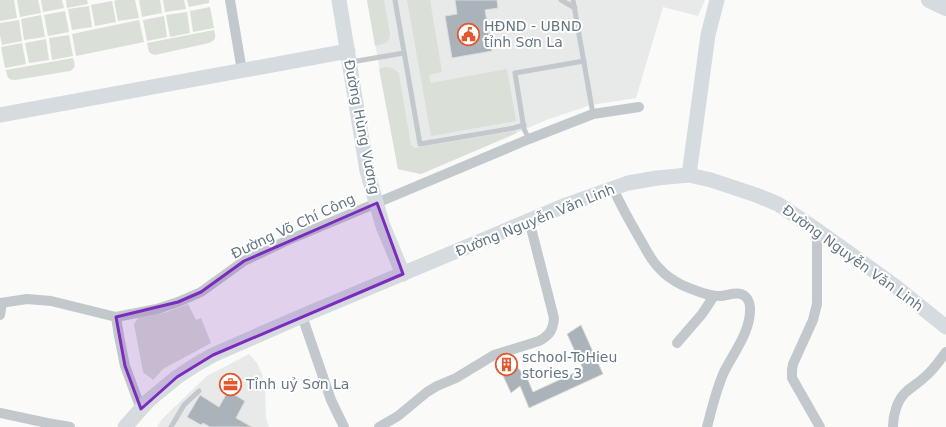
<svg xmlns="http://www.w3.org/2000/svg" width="946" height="427" viewBox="0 0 946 427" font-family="'DejaVu Sans',sans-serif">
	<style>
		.built { fill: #e8e9e9 }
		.green { fill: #dadfd7 }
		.building { fill: #aab3b9; stroke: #dcdcda }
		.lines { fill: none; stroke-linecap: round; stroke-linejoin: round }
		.lane { stroke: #c3c8cc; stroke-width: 5 }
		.street { stroke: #c3c8cc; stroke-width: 10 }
		.secondary { stroke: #d6dbdf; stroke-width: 15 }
		.primary { stroke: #d6dbdf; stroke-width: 16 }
		.marked { fill: #7b2cbf; fill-opacity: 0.2; stroke: #7b2cbf; stroke-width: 3; stroke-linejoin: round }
		.labels { text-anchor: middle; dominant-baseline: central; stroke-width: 4; stroke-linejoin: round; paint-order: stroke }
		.poi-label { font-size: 14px; fill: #657683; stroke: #fff; text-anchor: start }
		.street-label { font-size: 14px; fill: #657683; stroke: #fff }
	</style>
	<rect width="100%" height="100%" fill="#fafaf8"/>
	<g class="built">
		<polygon points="367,0 705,0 698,16 663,7 636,98 591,105 549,119 421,174 398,169"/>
		<polygon points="249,354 257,363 262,374 265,391 266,418 269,427 157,427 162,419 190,392 207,376"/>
	</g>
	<g class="green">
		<polygon points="0,0 14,0 17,18 0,21"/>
		<polygon points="17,0 38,0 41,13 20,17"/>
		<polygon points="41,0 62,0 64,8 43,12"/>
		<polygon points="66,0 87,0 88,4 67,8"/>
		<polygon points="117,0 135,0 139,18 118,21 114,1"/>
		<polygon points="139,0 160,0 162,13 142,17"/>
		<polygon points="163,0 184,0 186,9 165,12"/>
		<polygon points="187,0 209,0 209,3 189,7"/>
		<polygon points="367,0 384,0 390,34 389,40 386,43 375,46"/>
		<polygon points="407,0 430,0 442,72 429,75 431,83 507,69 516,121 431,136"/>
		<polygon points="112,1 116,22 95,26 91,5"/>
		<polygon points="89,6 92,27 72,30 68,9"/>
		<polygon points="210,7 214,28 193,32 190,11"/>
		<polygon points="65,11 69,32 48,36 44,15"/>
		<polygon points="187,12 190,33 170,37 166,15"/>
		<polygon points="41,15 45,37 24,40 21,19"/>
		<polygon points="164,16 167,37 147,41 143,20"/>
		<polygon points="19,20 22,41 2,45 0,35 0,23"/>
		<polygon points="139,20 144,42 76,56 72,34"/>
		<path d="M214,30C216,37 216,40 209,43L155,55L152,54L149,52L147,43Z"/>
		<polygon points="69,35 73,56 52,60 49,38"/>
		<polygon points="46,39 49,60 29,63 25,43"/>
		<polygon points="22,43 26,64 5,68 1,47"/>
		<path d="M73,58C75,64 76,68 70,71L15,80C8,80 7,77 6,70Z"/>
		<path d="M386,67C392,68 396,69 399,74L411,145L415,148L515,131L517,133L421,174L398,169L379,69Z"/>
		<polygon points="188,304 196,320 201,318 211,343 163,369 153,380 143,372 134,324 138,318 167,312"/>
	</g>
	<g class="building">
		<polygon points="455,0 497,0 498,8 485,10 492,51 452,58 445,16 457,14"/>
		<polygon points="581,325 603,374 529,408 520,386 511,393 496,361 509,357 528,380 533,392 583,369 567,334"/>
		<polygon points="228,391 245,401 236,418 252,427 210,427 203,423 201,425 187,417 200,395 219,407"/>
	</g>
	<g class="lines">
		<g class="lane">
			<polyline points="395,0 420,144 514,128 524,125"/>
			<polyline points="561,0 575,8"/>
			<polyline points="573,0 593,114"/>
			<polyline points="351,62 404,53"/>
			<polyline points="529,139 524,129 515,73 584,61"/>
			<polyline points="171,427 184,405 199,391"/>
		</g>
		<g class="street">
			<polyline points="230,0 242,71"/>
			<path d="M613,188C621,206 630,222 640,239C646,249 651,261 660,269C666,276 674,281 682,285C694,290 707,296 720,296C726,296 734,292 741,294C747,296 750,302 750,308C751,331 734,352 724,372C716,390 712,408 707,427"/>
			<polyline points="817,230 817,304 813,320 793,364 792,370 792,378 820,427"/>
			<polyline points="0,303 27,299 51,301 116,317 157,309 178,302 201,292 244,261 286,241 529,139 593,114 639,107"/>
			<polyline points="0,315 2,303"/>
			<polyline points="302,316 331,400 344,427"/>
			<polyline points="116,317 119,336 125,366 141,409"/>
			<polyline points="677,343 702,314 714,296"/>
			<polyline points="0,413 47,423 70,427"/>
			<path d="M379,427L398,416L427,392L437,386L456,378L494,355L539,341C550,335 553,330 554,318L529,220"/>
			<path d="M893,427C893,415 897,400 906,392C914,385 923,380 930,372C936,366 941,359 946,352"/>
		</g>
		<g class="secondary">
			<polyline points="339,0 367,171 383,226 403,274"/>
			<polyline points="0,115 348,51"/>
			<polyline points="689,175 708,35 717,0"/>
			<polyline points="125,427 148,401 177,377 197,364 213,355 302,316 566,205 628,183 657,178 689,175 711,180 756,195 778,204 817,230 895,286 946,327"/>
		</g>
		<polyline class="primary" points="929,0 946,8"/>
	</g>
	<path class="marked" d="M377,203L403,274L213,355L177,377L141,409L125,366L116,317L178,302L201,292L244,261Z"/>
	<defs>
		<symbol id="civic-ring" viewBox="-11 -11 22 22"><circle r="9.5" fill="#fff" stroke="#e4572e" stroke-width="1.5"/><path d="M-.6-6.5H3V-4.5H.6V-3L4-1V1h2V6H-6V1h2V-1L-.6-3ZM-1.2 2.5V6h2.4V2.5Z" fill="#e4572e"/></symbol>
		<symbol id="building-ring" viewBox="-11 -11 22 22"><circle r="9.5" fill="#fff" stroke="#e4572e" stroke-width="1.5"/><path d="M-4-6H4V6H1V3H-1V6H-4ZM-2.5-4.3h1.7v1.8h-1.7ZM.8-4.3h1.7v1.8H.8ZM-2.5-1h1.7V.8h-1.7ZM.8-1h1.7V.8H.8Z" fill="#e4572e"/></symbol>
		<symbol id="office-ring" viewBox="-11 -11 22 22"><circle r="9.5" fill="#fff" stroke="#e4572e" stroke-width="1.5"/><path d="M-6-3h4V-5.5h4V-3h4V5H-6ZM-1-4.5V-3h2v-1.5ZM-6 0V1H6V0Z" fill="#e4572e"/></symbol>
	</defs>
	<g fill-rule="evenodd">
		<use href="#civic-ring" x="456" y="22" width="25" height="25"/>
		<use href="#building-ring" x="494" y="352" width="25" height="25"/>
		<use href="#office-ring" x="218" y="372" width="25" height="25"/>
	</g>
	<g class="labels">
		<g class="poi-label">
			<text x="484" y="26">HĐND - UBND<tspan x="484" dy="16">tỉnh Sơn La</tspan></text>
			<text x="522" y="357">school-ToHieu<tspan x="522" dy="16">stories 3</tspan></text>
			<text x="246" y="384">Tỉnh uỷ Sơn La</text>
		</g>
		<g class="street-label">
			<text transform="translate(362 127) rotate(79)">Đường Hùng Vương</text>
			<text transform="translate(535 220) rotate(-22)">Đường Nguyễn Văn Linh</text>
			<text transform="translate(293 226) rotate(-25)">Đường Võ Chí Công</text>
			<text transform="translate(853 258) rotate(36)">Đường Nguyễn Văn Linh</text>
		</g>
	</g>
</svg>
